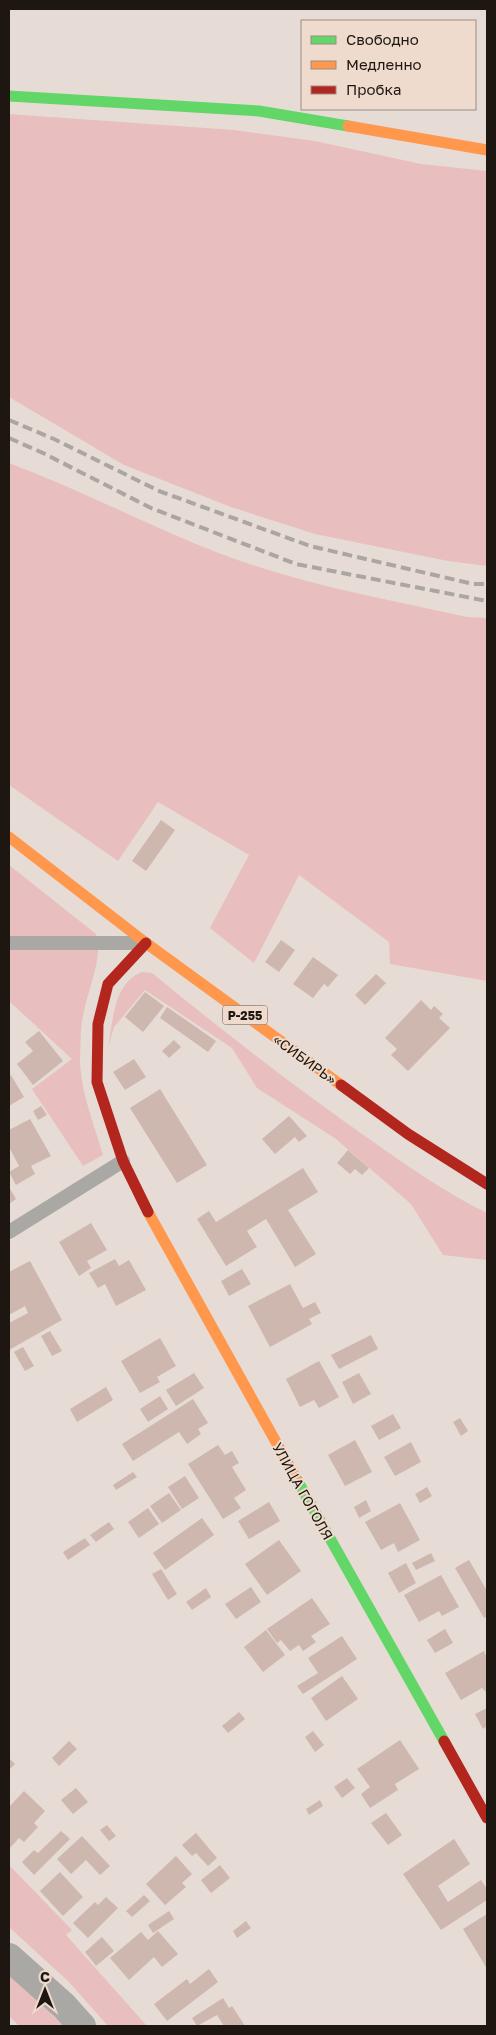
<svg xmlns="http://www.w3.org/2000/svg" width="496" height="2035" viewBox="0 0 496 2035" font-family="'Golos Text',sans-serif">
	<style>
		.green { fill: #e9bebe }
		.building { fill: #ceb7ae }
		.lines { fill: none; stroke-linecap: round; stroke-linejoin: round }
		.lane { stroke: #aaa8a5; stroke-width: 14 }
		.street { stroke: #aaa8a5; stroke-width: 28 }
		.fast { stroke: #63d668; stroke-width: 11 }
		.slow { stroke: #ff974d; stroke-width: 11 }
		.jam { stroke: #b3261e; stroke-width: 11 }
		.rail { stroke: #aca6a2; stroke-width: 4; stroke-dasharray: 10 5; stroke-linecap: butt }
		.labels { text-anchor: middle; dominant-baseline: central; stroke-width: 4; stroke-linejoin: round; paint-order: stroke }
		.shield { fill: #eedbcd; stroke: #5c5149; stroke-width: 1 }
		.shield-label { font-size: 12px; font-weight: bold; fill: #1d1611 }
		.street-label { font-size: 14px; fill: #1d1611; stroke: #eedbcd }
	</style>
	<rect width="100%" height="100%" fill="#e6dcd5"/>
	<g class="green">
		<polygon points="9,114 234,130 315,141 421,164 487,171 487,566 448,561 315,534 231,507 124,465 9,397"/>
		<path d="M9,463C81,490 149,526 221,554C301,584 385,599 467,617L487,618V981L390,964L389,942L299,875L254,963L210,928L249,855L158,802L118,861L9,785Z"/>
		<path d="M9,865L96,934C104,956 87,992 83,1016C80,1029 81,1044 80,1058C80,1090 94,1124 103,1155L83,1166L32,1089L72,1059L9,1001Z"/>
		<path d="M142,972L152,973C224,1032 296,1088 372,1141C409,1167 446,1193 487,1213V1260L443,1255L411,1204L336,1139L257,1088L232,1048L145,990L114,1027L108,1048C113,1022 113,983 142,972Z"/>
		<polygon points="9,1865 72,1930 66,1935 147,2026 108,2026 69,1982 9,1927"/>
		<polygon points="9,1971 64,2026 19,2026 9,2016"/>
	</g>
	<g class="building">
		<polygon points="161,820 175,830 146,871 132,861"/>
		<polygon points="281,940 295,950 279,972 265,962"/>
		<polygon points="313,957 338,975 328,987 324,984 313,998 293,984"/>
		<polygon points="376,974 386,983 365,1005 355,995"/>
		<polygon points="145,992 164,1006 143,1032 125,1017"/>
		<polygon points="421,1000 431,1010 434,1006 443,1014 439,1018 450,1028 408,1071 391,1055 397,1049 385,1038"/>
		<polygon points="167,1007 216,1041 208,1052 160,1018"/>
		<polygon points="39,1031 63,1061 33,1085 17,1064 33,1051 25,1042"/>
		<polygon points="174,1040 181,1047 169,1058 162,1051"/>
		<polygon points="134,1059 146,1077 125,1090 113,1072"/>
		<polygon points="11,1075 24,1097 9,1106 9,1076"/>
		<polygon points="160,1089 207,1165 177,1183 130,1108"/>
		<polygon points="41,1106 47,1115 38,1120 33,1111"/>
		<polygon points="289,1116 307,1136 299,1142 295,1137 275,1154 262,1139"/>
		<polygon points="30,1119 51,1156 31,1166 35,1174 16,1185 9,1172 19,1166 9,1147 9,1130"/>
		<polygon points="348,1150 369,1168 362,1175 355,1169 350,1174 337,1163"/>
		<polygon points="303,1168 318,1192 288,1210 316,1254 295,1267 266,1219 247,1231 257,1247 226,1266 197,1219 209,1211 216,1222"/>
		<polygon points="9,1187 16,1199 9,1204"/>
		<polygon points="91,1223 107,1250 87,1261 91,1268 79,1276 59,1242"/>
		<polygon points="115,1259 119,1266 129,1260 146,1290 116,1306 105,1284 98,1288 89,1273"/>
		<polygon points="30,1261 62,1320 9,1350 9,1323 28,1313 25,1306 9,1315 9,1272"/>
		<polygon points="242,1269 251,1284 229,1296 221,1281"/>
		<polygon points="290,1284 303,1308 315,1302 321,1313 309,1319 312,1324 270,1347 248,1306"/>
		<polygon points="50,1331 62,1351 52,1356 41,1336"/>
		<polygon points="371,1335 378,1349 339,1369 331,1355"/>
		<polygon points="160,1338 176,1366 157,1377 160,1382 140,1393 121,1361"/>
		<polygon points="23,1347 34,1366 25,1371 14,1352"/>
		<polygon points="319,1361 339,1397 319,1408 314,1400 300,1407 286,1379"/>
		<polygon points="194,1373 204,1388 176,1406 166,1390"/>
		<polygon points="359,1373 371,1394 353,1404 342,1382"/>
		<polygon points="106,1387 113,1400 77,1422 70,1409"/>
		<polygon points="160,1396 168,1409 148,1422 140,1409"/>
		<polygon points="193,1399 208,1423 198,1429 201,1434 187,1444 179,1432 133,1461 122,1444"/>
		<polygon points="393,1414 401,1428 379,1440 371,1426"/>
		<polygon points="460,1418 468,1431 461,1436 453,1422"/>
		<polygon points="355,1440 372,1472 345,1486 328,1455"/>
		<polygon points="411,1442 421,1462 395,1476 384,1457"/>
		<polygon points="218,1445 225,1455 232,1451 239,1463 232,1467 246,1490 234,1498 241,1508 223,1519 188,1464"/>
		<polygon points="133,1472 137,1477 116,1490 113,1485"/>
		<polygon points="185,1476 199,1498 182,1509 168,1487"/>
		<polygon points="427,1487 432,1496 420,1503 415,1494"/>
		<polygon points="169,1493 181,1510 162,1523 150,1506"/>
		<polygon points="366,1500 371,1511 359,1518 354,1507"/>
		<polygon points="269,1502 280,1521 249,1539 238,1521"/>
		<polygon points="400,1503 420,1540 398,1552 394,1543 381,1550 365,1522"/>
		<polygon points="148,1508 159,1524 139,1538 128,1522"/>
		<polygon points="202,1518 214,1535 165,1570 153,1553"/>
		<polygon points="109,1522 114,1529 96,1542 90,1535"/>
		<polygon points="85,1538 90,1545 68,1560 63,1552"/>
		<polygon points="279,1540 301,1571 267,1595 245,1564"/>
		<polygon points="431,1553 435,1561 416,1570 412,1563"/>
		<polygon points="469,1560 487,1591 487,1616 484,1618 455,1568"/>
		<polygon points="406,1563 416,1583 399,1593 388,1573"/>
		<polygon points="161,1569 177,1594 168,1600 152,1574"/>
		<polygon points="441,1575 459,1607 442,1616 439,1611 419,1622 404,1595"/>
		<polygon points="251,1587 261,1602 236,1619 225,1604"/>
		<polygon points="206,1588 211,1597 192,1610 186,1602"/>
		<polygon points="312,1598 330,1624 311,1636 316,1642 303,1651 299,1645 290,1651 281,1640 277,1643 267,1629"/>
		<polygon points="445,1629 453,1643 435,1653 427,1640"/>
		<polygon points="266,1630 285,1655 263,1672 244,1647"/>
		<polygon points="342,1636 357,1659 303,1694 297,1686 318,1673 308,1658"/>
		<polygon points="484,1651 487,1658 487,1693 482,1688 461,1700 445,1673"/>
		<polygon points="342,1676 358,1699 326,1721 311,1698"/>
		<polygon points="487,1708 487,1726 483,1729 475,1714"/>
		<polygon points="239,1712 245,1719 228,1733 222,1726"/>
		<polygon points="313,1731 324,1745 315,1752 305,1737"/>
		<polygon points="400,1740 419,1769 395,1784 398,1790 370,1808 361,1794 370,1787 357,1769"/>
		<polygon points="69,1741 77,1749 59,1766 52,1758"/>
		<polygon points="9,1758 15,1764 9,1770"/>
		<polygon points="347,1778 355,1788 342,1798 334,1787"/>
		<polygon points="76,1788 88,1802 73,1814 61,1800"/>
		<polygon points="24,1791 45,1811 34,1823 38,1827 24,1842 19,1838 9,1849 9,1807"/>
		<polygon points="320,1800 323,1806 309,1815 306,1809"/>
		<polygon points="386,1813 402,1835 388,1845 371,1823"/>
		<polygon points="107,1825 116,1836 109,1841 100,1830"/>
		<polygon points="61,1831 70,1839 34,1875 22,1862 34,1850 38,1853"/>
		<polygon points="196,1833 217,1858 208,1866 196,1853 192,1856 182,1845"/>
		<polygon points="82,1836 110,1866 100,1875 86,1860 71,1874 57,1859"/>
		<polygon points="454,1839 470,1864 438,1886 448,1902 481,1880 487,1889 487,1900 441,1930 403,1874"/>
		<polygon points="176,1856 192,1874 182,1883 186,1887 165,1905 146,1884"/>
		<polygon points="220,1865 230,1878 211,1893 201,1880"/>
		<polygon points="60,1872 83,1897 63,1916 40,1891"/>
		<polygon points="144,1895 150,1901 132,1917 126,1911"/>
		<polygon points="106,1897 118,1908 88,1938 73,1923 95,1902 98,1905"/>
		<polygon points="169,1911 174,1919 153,1933 148,1925"/>
		<polygon points="487,1914 487,1966 486,1967 463,1929"/>
		<polygon points="246,1921 251,1928 237,1938 233,1931"/>
		<polygon points="158,1931 178,1954 162,1967 154,1957 129,1980 110,1958 141,1932 148,1940"/>
		<polygon points="102,1937 114,1951 96,1966 85,1952"/>
		<polygon points="209,1969 218,1982 167,2021 154,2004 187,1979 190,1984"/>
		<polygon points="223,1998 229,2008 232,2006 245,2026 224,2026 217,2015 197,2026 192,2018"/>
	</g>
	<g class="lines">
		<g class="lane">
			<polyline points="9,943 143,943"/>
			<polyline points="9,1232 123,1161"/>
		</g>
		<polyline class="street" points="9,1957 64,2006 82,2026"/>
		<g class="fast">
			<polyline points="9,96 259,111 348,126"/>
			<polyline points="296,1478 444,1741"/>
		</g>
		<g class="slow">
			<polyline points="348,126 487,150"/>
			<polyline points="9,837 146,943 341,1085"/>
			<polyline points="148,1212 296,1478"/>
		</g>
		<g class="jam">
			<polyline points="146,943 108,984 98,1024 97,1082 123,1161 148,1212"/>
			<polyline points="341,1085 408,1134 487,1184"/>
			<polyline points="444,1741 487,1818"/>
		</g>
		<g class="rail">
			<polyline points="9,420 54,439 159,491 310,546 473,584 487,584"/>
			<polyline points="9,438 43,453 151,508 296,564 487,601"/>
		</g>
	</g>
	<g class="labels">
		<rect class="shield" x="222.5" y="1005.5" width="45" height="19" rx="4"/>
		<g class="shield-label">
			<text x="245" y="1015">Р-255</text>
		</g>
		<g class="street-label">
			<text transform="translate(305 1059) rotate(36)">«СИБИРЬ»</text>
			<text transform="translate(303 1491) rotate(61)">УЛИЦА ГОГОЛЯ</text>
		</g>
	</g>
	<rect width="496" height="2035" fill="none" stroke="#1d1611" stroke-width="20"/>
	<rect x="301" y="20" width="175" height="90" fill="#eedbcd" stroke="#9a8c82"/>
	<rect x="311" y="36" width="25" height="8" fill="#63d668" stroke="#9a8c82"/>
	<text x="346" y="45" font-size="15" fill="#1d1611">Свободно</text>
	<rect x="311" y="61" width="25" height="8" fill="#ff974d" stroke="#9a8c82"/>
	<text x="346" y="70" font-size="15" fill="#1d1611">Медленно</text>
	<rect x="311" y="86" width="25" height="8" fill="#b3261e" stroke="#9a8c82"/>
	<text x="346" y="95" font-size="15" fill="#1d1611">Пробка</text>
	<g transform="translate(45 1990)" stroke="#eedbcd" stroke-width="4" paint-order="stroke">
	<path d="M0-4L9 19L0 12L-9 19Z" fill="#1d1611"/>
	<text y="-8" font-size="14" font-weight="bold" text-anchor="middle" fill="#1d1611">С</text>
	</g>
</svg>
